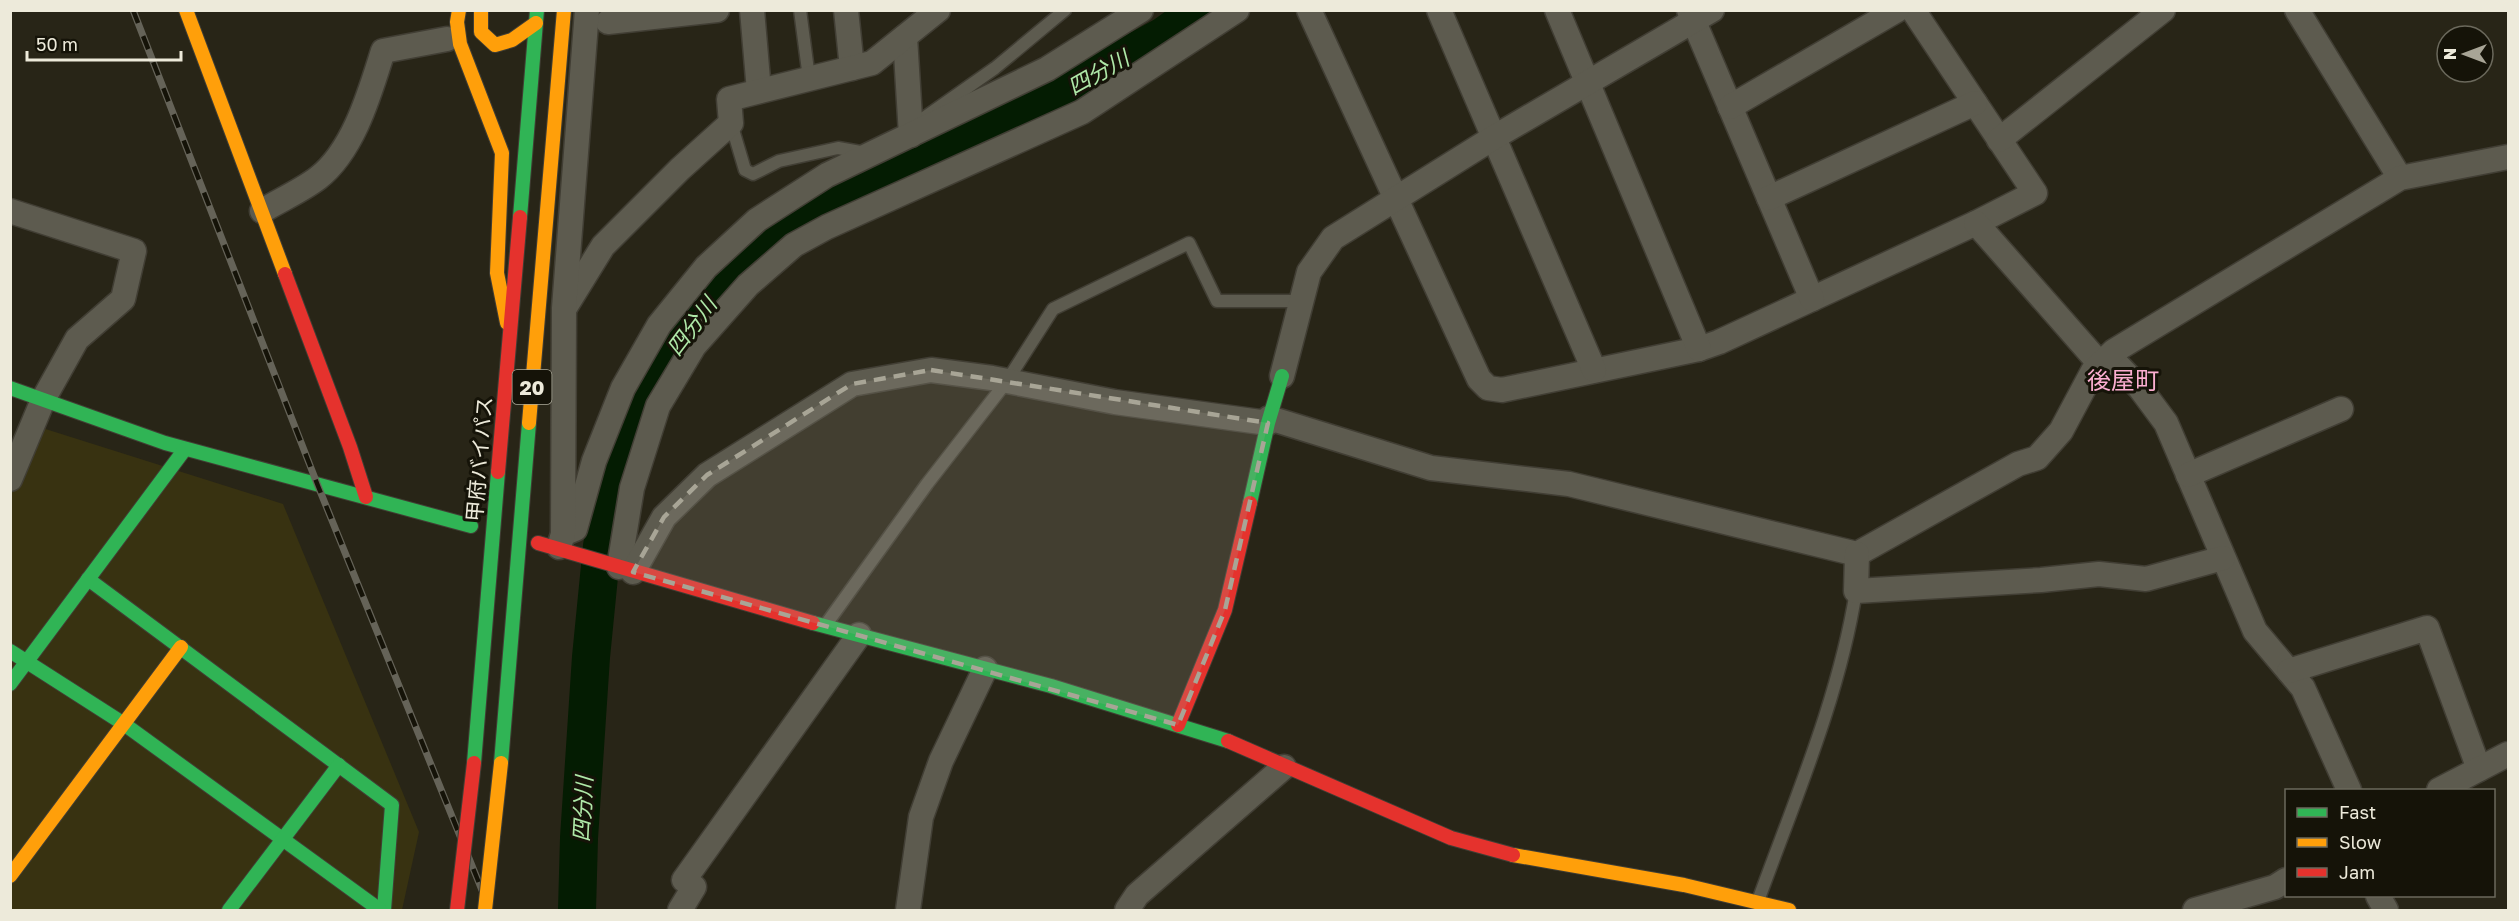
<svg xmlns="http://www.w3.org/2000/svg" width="2519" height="921" viewBox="0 0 2519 921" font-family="'Golos Text','Noto Sans JP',sans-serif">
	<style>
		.built { fill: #383211 }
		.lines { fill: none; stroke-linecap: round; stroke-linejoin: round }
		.river { stroke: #041c02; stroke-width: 38 }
		.lane-casing { stroke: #413e34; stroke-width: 15 }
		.street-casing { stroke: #413e34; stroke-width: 27 }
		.fast-casing { stroke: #413e34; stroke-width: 16 }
		.slow-casing { stroke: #413e34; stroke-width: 16 }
		.jam-casing { stroke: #413e34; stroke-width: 16 }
		.lane { stroke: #5d5b4f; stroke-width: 12 }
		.street { stroke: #5d5b4f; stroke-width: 24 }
		.fast { stroke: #30b455; stroke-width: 14 }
		.slow { stroke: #ff9f0a; stroke-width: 14 }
		.jam { stroke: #e5322d; stroke-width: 14 }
		.rail-casing { stroke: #656358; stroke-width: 7 }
		.rail { stroke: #151308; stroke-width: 4.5; stroke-dasharray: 14; stroke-linecap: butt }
		.slow-bridge-casing { stroke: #413e34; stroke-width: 16; stroke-linecap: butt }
		.jam-bridge-casing { stroke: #413e34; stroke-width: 16; stroke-linecap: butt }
		.slow-bridge { stroke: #ff9f0a; stroke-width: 14 }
		.jam-bridge { stroke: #e5322d; stroke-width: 14 }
		.marked { fill: #a8a596; fill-opacity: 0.2; stroke: #a8a596; stroke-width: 4.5; stroke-dasharray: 12 8; stroke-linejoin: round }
		.labels { text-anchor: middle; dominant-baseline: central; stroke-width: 6; stroke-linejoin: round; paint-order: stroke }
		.shield { fill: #151308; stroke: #acaa9b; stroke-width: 1.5 }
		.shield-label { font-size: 20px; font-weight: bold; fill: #edeada }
		.street-label { font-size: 21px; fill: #edeada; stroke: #151308 }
		.water-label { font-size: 22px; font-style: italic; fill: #afe9a8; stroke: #151308 }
		.quarter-label { font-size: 24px; fill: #fcaed1; stroke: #151308 }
	</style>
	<rect width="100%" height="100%" fill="#282517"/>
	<polygon class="built" points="36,426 283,504 419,832 402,910 11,910 11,489"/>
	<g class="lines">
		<polyline class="river" points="577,910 579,838 591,657 602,546 620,463 649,385 686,330 732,272 796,223 879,180 974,137 1041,103 1164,36 1200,10"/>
		<defs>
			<g id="lane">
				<polyline points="800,10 809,78"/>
				<polyline points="924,118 995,68 1065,10"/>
				<polyline points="731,123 745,170 753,174 779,161 838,148 866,153"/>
				<polyline points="827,623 927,484 1007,381 1053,309 1189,243 1217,301 1302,301"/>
				<path d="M1758,901C1795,799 1839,698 1856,591"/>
			</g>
			<g id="street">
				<polyline points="752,10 759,91"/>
				<polyline points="846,10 852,68"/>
				<polyline points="1309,10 1479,379 1488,388 1502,390 1699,349 1719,342 1976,223 2035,193 1913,10"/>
				<polyline points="1439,10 1594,370"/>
				<polyline points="1557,10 1699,349"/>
				<polyline points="1689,10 1812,299"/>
				<polyline points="2297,10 2400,178"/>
				<polyline points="608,22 717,10"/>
				<polyline points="905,37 911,135"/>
				<polyline points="1730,107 1897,10"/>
				<polyline points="1999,140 2163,10"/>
				<polyline points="1769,198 1975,103"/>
				<polyline points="10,211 134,251 123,299 77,339 43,400 10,479"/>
				<path d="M262,211C280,200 301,191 318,178C354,150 370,92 383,51L447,39"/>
				<polyline points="1976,223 2100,364"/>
				<polyline points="566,306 603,246 680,169 731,123 729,99 872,63 938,10"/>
				<polyline points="2109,356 2140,388 2166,423 2255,631 2303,688 2349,790"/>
				<polyline points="1282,376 1309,272 1333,238 1493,138 1712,10"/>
				<polyline points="1269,418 1431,468 1569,484 1857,554 2018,464 2037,458 2061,431 2093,371 2114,351 2400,178 2508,157"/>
				<polyline points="2188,475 2341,409"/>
				<polyline points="563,534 575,529 594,461 623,388 659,325 706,267 757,220 827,175 1047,69 1141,10"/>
				<polyline points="559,547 563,534 564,308 587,10"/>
				<polyline points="1857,554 1856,591 2041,580 2099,574 2146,579 2223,558"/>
				<polyline points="619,567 632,488 658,406 694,346 748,285 794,245 827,227 1082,112 1237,10"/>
				<polyline points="633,572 664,517 707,475 852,384 931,370 992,378 1115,402 1268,423"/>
				<polyline points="2289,671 2427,628 2479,769"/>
				<polyline points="2439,790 2508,754"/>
				<polyline points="2378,896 2386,910"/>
				<polyline points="680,910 694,887 684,880 859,635"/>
				<polyline points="908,910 921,817 941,761 985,669"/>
				<polyline points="1127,910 1137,895 1284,767"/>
				<polyline points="2195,910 2275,887 2286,880"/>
			</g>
			<g id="fast">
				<polyline points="520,217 537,10"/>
				<polyline points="10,388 165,443 471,526"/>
				<polyline points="1250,503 1268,423 1282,376"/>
				<polyline points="88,579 392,805 384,910"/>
				<polyline points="813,623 1051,686 1228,741"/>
				<polyline points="10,651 124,724 380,910"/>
				<polyline points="10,684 185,449"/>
				<polyline points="474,763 498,472"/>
				<polyline points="501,763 529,423"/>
				<polyline points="229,910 339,765"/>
			</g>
			<g id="slow">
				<polyline points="186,10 285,274"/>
				<polyline points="459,10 457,22 460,44 502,153 497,273 507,323"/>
				<polyline points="481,10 481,32 495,45 512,40 536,23"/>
				<polyline points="529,423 564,10"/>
				<polyline points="1513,855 1684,885 1789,910"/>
				<polyline points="10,876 181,647"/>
			</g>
			<g id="jam">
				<polyline points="285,274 350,447 366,497"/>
				<polyline points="498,472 520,217"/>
				<polyline points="538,543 813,623"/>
				<polyline points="1178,725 1225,610 1250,503"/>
				<polyline points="1228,741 1451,838 1513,855"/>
			</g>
		</defs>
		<use href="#lane" class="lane-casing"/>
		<use href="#street" class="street-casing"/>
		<use href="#fast" class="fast-casing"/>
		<use href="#slow" class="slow-casing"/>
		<use href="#jam" class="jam-casing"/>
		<use href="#lane" class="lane"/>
		<use href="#street" class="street"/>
		<use href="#fast" class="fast"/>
		<use href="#slow" class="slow"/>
		<use href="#jam" class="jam"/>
		<defs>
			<polyline id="rail" points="133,10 318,486 490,910"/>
		</defs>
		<use href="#rail" class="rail-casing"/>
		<use href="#rail" class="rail"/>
		<defs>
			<polyline id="slow-bridge" points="485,910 501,763"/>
			<polyline id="jam-bridge" points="457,910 474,763"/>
		</defs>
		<use href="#slow-bridge" class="slow-bridge-casing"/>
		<use href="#jam-bridge" class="jam-bridge-casing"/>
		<use href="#slow-bridge" class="slow-bridge"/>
		<use href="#jam-bridge" class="jam-bridge"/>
	</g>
	<path class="marked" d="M931,370L1268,423L1225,610L1178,725L633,572L664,517L707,475L852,384Z"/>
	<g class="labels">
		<rect class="shield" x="512.5" y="370" width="39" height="34" rx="4.5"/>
		<g class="shield-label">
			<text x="532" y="387">20</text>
		</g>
		<g class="street-label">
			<text transform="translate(479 459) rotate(-85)">甲府バイパス</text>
		</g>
		<g class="water-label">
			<text transform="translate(1098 72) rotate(-29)">四分川</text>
			<text transform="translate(691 326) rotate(-53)">四分川</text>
			<text transform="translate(582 809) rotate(-87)">四分川</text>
		</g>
		<g class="quarter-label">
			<text x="2123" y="379">後屋町</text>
		</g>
	</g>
	<rect width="2519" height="921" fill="none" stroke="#edeada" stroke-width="24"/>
	<rect x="2285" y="789" width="210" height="108" fill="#151308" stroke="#6b695c" stroke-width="1.5"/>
	<rect x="2297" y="808" width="30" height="9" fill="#30b455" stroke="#6b695c" stroke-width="1.5"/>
	<text x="2339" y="819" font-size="18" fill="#edeada">Fast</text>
	<rect x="2297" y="838" width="30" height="9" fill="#ff9f0a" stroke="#6b695c" stroke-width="1.5"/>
	<text x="2339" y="849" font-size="18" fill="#edeada">Slow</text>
	<rect x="2297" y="868" width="30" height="9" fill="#e5322d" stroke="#6b695c" stroke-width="1.5"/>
	<text x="2339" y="879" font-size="18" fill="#edeada">Jam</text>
	<g transform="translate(2465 54) rotate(270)"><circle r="28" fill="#151308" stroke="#6b695c" stroke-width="1.5"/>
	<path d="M0-4.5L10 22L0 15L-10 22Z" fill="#a8a596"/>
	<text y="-9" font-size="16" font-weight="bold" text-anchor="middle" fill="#edeada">N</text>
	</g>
	<path d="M27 51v9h154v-9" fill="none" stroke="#edeada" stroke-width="3"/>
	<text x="36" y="51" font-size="18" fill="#edeada" stroke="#151308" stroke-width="4.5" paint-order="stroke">50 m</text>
</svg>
